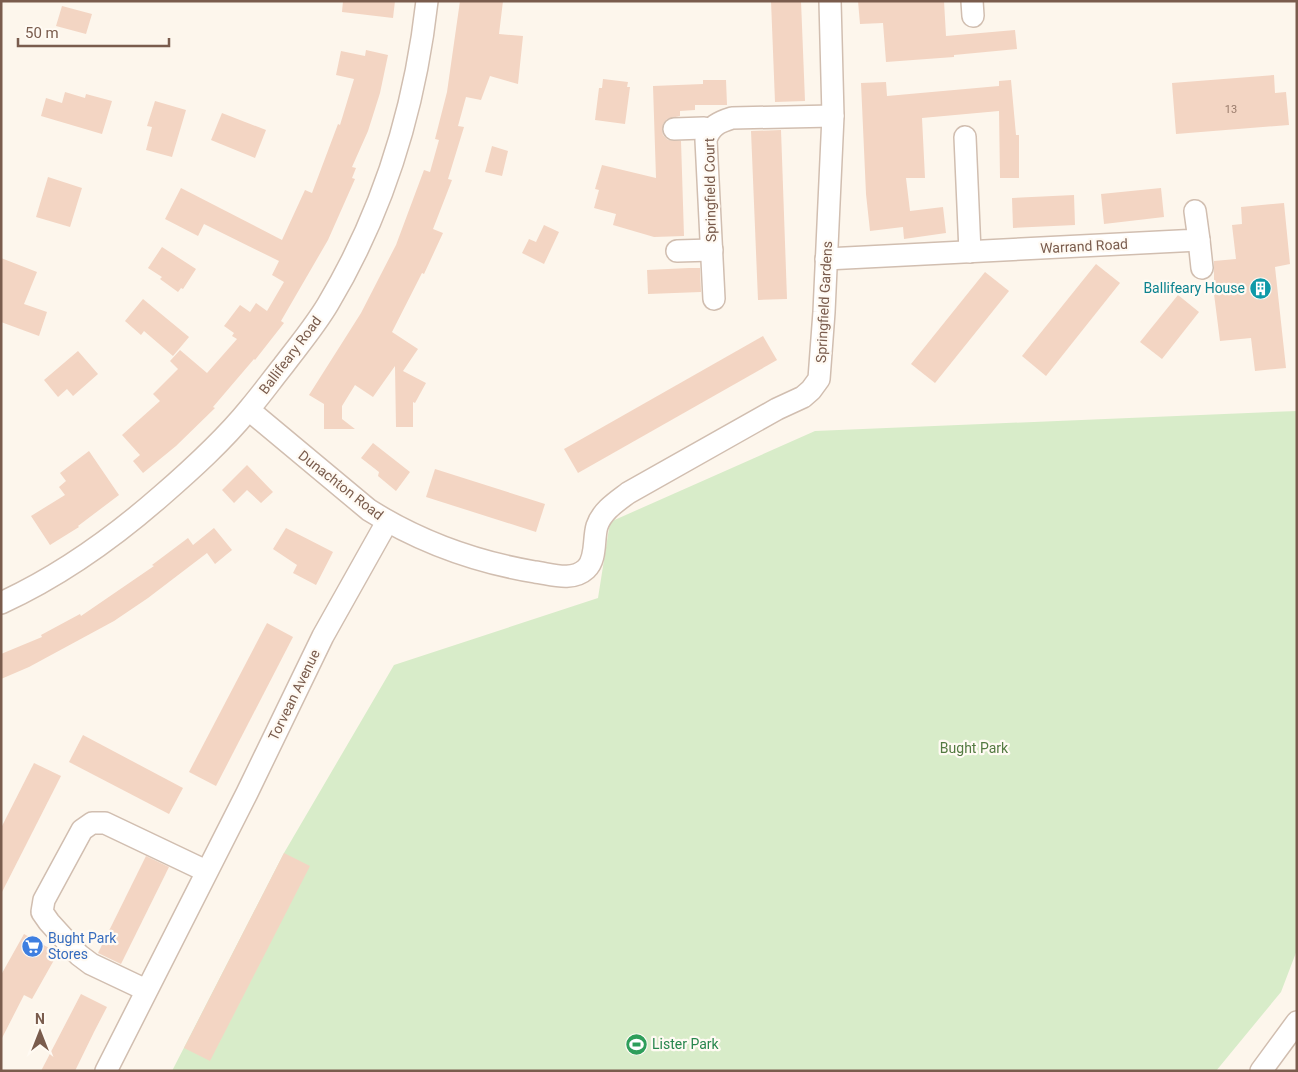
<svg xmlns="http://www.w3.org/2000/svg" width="1298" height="1072" viewBox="0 0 1298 1072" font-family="Roboto,sans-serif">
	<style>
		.green { fill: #d8ecc9 }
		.building { fill: #f3d5c3 }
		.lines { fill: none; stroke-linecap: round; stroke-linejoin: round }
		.street-casing { stroke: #d1beb0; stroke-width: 24 }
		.street { stroke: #fff; stroke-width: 21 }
		.labels { text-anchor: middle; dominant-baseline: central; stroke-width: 4.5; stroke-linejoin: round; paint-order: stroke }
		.number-label { font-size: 11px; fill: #987a6a }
		.street-label { font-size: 14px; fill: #7a5c4d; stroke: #fffaf3 }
		.culture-label { font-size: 14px; fill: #0d838f; stroke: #fffaf3; text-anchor: end }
		.park-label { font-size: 14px; fill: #537a41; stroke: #fffaf3 }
		.shop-label { font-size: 14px; fill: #366cbe; stroke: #fffaf3; text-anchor: start }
		.leisure-label { font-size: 14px; fill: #27864d; stroke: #fffaf3; text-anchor: start }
	</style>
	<rect width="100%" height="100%" fill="#fdf6ec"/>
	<polygon class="green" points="1297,411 1297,950 1281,992 1216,1071 172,1071 284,853 394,665 598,598 610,522 815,431"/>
	<g class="building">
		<polygon points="343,1 395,1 393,18 342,12"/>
		<polygon points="460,1 503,1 499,34 523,36 518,84 490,76 481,100 466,97 458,126 464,127 448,179 452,180 433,229 443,233 424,274 422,273 392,332 418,349 403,371 426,383 415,403 413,402 413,427 396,427 395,366 373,397 355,385 342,406 342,419 355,429 324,429 324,404 309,395 361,313 396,245 424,170 430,172 439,140 435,139 447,92"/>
		<polygon points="771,1 801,1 805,101 775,102"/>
		<polygon points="858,1 944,1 946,36 1015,30 1017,49 954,55 954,57 886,62 883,23 860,24"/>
		<polygon points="62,6 92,14 86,34 56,26"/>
		<polygon points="366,50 388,55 380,93 368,131 352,167 356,168 352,178 355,179 328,240 281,321 284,323 255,360 254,359 213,407 215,408 176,446 143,473 133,461 140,455 122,435 160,401 153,394 178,369 170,361 180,350 207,373 237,339 232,336 234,333 224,326 240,305 250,312 256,303 267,311 284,282 272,275 279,261 204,224 198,236 165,219 181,188 282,240 305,190 312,193 338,124 340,125 354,79 336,75 341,51 365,56"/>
		<polygon points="1274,75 1275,93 1286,92 1289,125 1176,134 1172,83"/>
		<polygon points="603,79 628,82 627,87 630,87 625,124 595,120 599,88 602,88"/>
		<polygon points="703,80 726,80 727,105 695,105 695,110 680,111 680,116 667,119 663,124 662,129 663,135 668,140 681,141 684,236 654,237 613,225 616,214 594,208 599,190 595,189 602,165 656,178 653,86 703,84"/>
		<polygon points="1011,80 1016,135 1019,135 1019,178 1000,178 999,111 922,118 925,178 906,178 910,211 943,207 946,233 904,239 903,227 870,231 866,194 861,83 886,82 887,96 999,86 999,81"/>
		<polygon points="65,92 85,98 86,94 112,101 102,134 41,116 46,98 62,103"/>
		<polygon points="155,101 186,110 172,157 146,150 152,127 147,126"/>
		<polygon points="222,113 266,130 255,158 211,140"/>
		<polygon points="781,130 787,299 758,300 751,131"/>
		<polygon points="492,146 508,151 502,176 485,172"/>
		<polygon points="48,177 82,188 70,227 36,217"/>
		<polygon points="1161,188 1164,217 1104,224 1101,194"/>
		<polygon points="1074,195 1075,225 1013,228 1012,198"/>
		<polygon points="1284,203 1290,264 1275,267 1286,368 1255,371 1251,338 1220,341 1214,294 1214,261 1236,259 1232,225 1242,224 1241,207"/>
		<polygon points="544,225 559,232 544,264 522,253 529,239 536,242"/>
		<polygon points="162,247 196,269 183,289 181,288 178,292 160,279 162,277 148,268"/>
		<polygon points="1,258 37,272 24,304 47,312 39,336 1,322"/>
		<polygon points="1096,264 1120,283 1046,376 1022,356"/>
		<polygon points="689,268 700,268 701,292 648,294 647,270"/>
		<polygon points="985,272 1009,291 935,383 911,364"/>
		<polygon points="1178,295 1199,312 1162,359 1140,342"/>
		<polygon points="143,299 189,337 173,356 144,331 141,335 125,321"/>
		<polygon points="763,336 777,360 578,473 564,449"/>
		<polygon points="78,351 98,374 73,396 67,389 58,397 44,380"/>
		<polygon points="373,443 410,472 396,491 378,476 379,472 361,458"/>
		<polygon points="89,451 119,495 78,526 79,527 50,545 31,516 65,495 59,487 66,481 60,473"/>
		<polygon points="247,465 273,492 261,503 247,490 234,503 222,490"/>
		<polygon points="435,469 545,504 536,532 426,497"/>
		<polygon points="214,528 232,550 215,564 207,553 148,598 114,621 29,667 1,679 1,654 42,637 41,635 80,614 81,616 154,566 152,565 188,538 193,545"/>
		<polygon points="286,528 333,552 316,585 293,573 297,565 273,549"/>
		<polygon points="267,623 293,637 216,786 189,772"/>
		<polygon points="83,735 183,788 169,814 69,762"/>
		<polygon points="34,763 61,776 1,894 1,828"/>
		<polygon points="284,853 310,866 210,1061 184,1048"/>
		<polygon points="146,856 169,867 121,964 98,953"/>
		<polygon points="24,934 58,953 32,999 24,995 1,1040 1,975"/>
		<polygon points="81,994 107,1007 94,1032 75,1071 41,1071"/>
	</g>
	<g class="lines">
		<defs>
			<g id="street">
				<polyline points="972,1 973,16"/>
				<polyline points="674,129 704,128 710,130"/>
				<polyline points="965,137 970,252"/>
				<polyline points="1199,240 1202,268"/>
				<polyline points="677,251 712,250"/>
				<polyline points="826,259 1199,240 1195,211"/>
				<path d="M714,299L706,140C710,126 719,122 732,118L833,116"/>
				<path d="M249,410L369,510C420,542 476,562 535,572C551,574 572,582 586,569C597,559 593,539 597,526C602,511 616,502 628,493L777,409L803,397L811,390L819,379L824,312L833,116L830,1"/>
				<path d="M1,603C60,576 113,538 161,496C192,469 223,441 249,409C261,395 271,381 283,366C298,346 315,326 328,304C383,212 415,108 427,1"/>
				<polyline points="146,990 91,964 79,955 49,922 42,912 44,900 82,830 92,823 105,823 206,871"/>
				<polyline points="106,1071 247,793 323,636 387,522"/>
				<polyline points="1261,1071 1297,1022"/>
			</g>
		</defs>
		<use href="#street" class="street-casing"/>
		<use href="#street" class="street"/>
	</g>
	<defs>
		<symbol id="building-disc" viewBox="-11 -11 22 22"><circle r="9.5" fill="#0f9aa8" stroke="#fffaf3"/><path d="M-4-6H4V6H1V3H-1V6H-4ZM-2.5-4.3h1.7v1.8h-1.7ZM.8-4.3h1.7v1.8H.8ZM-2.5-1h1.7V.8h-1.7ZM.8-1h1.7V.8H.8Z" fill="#fff"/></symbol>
		<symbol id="supermarket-disc" viewBox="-11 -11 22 22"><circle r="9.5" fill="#3f7fe0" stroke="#fffaf3"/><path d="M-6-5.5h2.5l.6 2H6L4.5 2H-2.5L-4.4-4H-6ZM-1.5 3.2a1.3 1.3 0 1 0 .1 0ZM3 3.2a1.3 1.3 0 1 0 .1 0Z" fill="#fff"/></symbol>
		<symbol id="stadium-disc" viewBox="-11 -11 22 22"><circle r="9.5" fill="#2e9e5b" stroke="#fffaf3"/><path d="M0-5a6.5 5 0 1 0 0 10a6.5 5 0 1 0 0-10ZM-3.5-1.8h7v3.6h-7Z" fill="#fff"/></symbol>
	</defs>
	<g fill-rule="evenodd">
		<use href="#building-disc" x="1248" y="276" width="25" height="25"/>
		<use href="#supermarket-disc" x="20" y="934" width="25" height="25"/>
		<use href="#stadium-disc" x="624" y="1032" width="25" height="25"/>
	</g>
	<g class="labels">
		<g class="number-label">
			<text x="1231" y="109">13</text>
		</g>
		<g class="street-label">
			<text transform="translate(710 190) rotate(-91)">Springfield Court</text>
			<text transform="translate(1084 246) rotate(-3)">Warrand Road</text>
			<text transform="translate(824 302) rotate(-87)">Springfield Gardens</text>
			<text transform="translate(290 355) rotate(-53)">Ballifeary Road</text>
			<text transform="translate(341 485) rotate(38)">Dunachton Road</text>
			<text transform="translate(294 695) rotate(-64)">Torvean Avenue</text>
		</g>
		<g class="culture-label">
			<text x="1245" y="288">Ballifeary House</text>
		</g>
		<g class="park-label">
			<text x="974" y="748">Bught Park</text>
		</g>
		<g class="shop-label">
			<text x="48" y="938">Bught Park<tspan x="48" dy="16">Stores</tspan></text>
		</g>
		<g class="leisure-label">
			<text x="652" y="1044">Lister Park</text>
		</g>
	</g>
	<rect width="1298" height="1072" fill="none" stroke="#7a5c4d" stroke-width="5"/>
	<g transform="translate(40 1032)" stroke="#fffaf3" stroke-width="4" paint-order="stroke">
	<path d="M0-4L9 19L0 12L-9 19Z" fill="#7a5c4d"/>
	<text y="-8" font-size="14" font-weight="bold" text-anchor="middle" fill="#7a5c4d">N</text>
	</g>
	<path d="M18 38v8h151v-8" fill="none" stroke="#7a5c4d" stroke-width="2.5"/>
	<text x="25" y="38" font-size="15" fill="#7a5c4d" stroke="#fffaf3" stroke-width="4" paint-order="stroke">50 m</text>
</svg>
